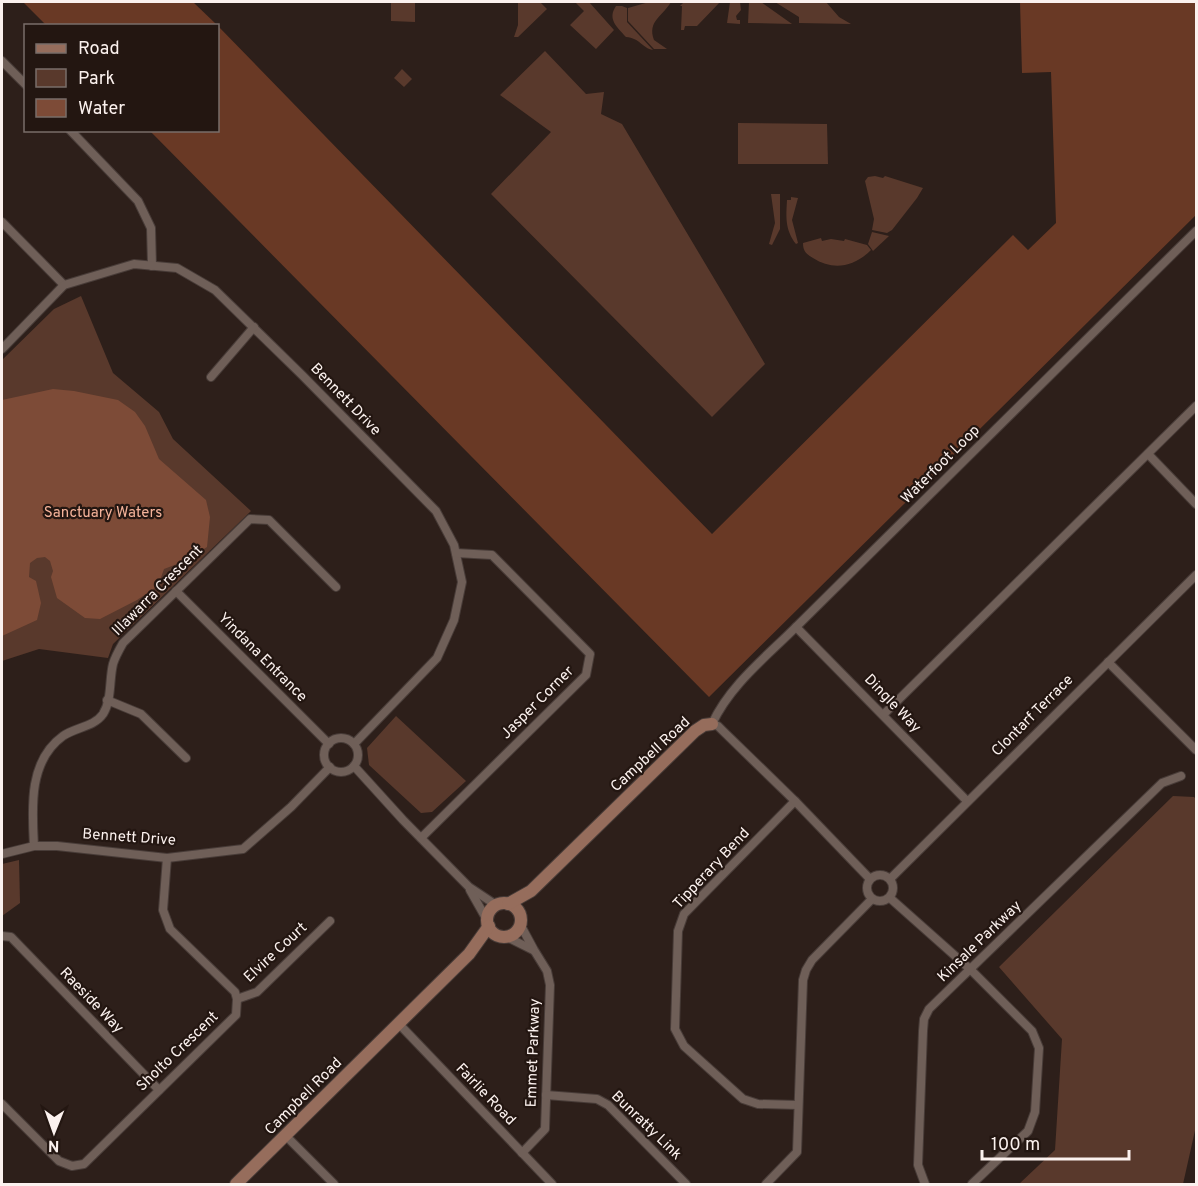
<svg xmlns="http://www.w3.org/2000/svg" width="1198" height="1186" viewBox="0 0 1198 1186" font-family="Overpass,sans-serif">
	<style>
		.green { fill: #59392c }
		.forest { fill: #693925 }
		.water { fill: #7d4b37 }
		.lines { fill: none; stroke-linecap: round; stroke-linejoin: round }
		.street-casing { stroke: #483c38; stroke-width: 10 }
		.secondary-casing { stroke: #483c38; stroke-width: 14 }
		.street { stroke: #6f5f58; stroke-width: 8 }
		.secondary { stroke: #966d5c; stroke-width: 12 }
		.labels { text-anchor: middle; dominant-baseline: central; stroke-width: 4.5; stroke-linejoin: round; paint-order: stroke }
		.street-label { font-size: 15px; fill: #fbf1ee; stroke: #231611 }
		.park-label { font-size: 15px; fill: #f5b39a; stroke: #231611 }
	</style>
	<rect width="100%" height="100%" fill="#2d1f1a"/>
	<g class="green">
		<polygon points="391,2 415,2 415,22 391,21"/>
		<polygon points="518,2 540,2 547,9 518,37 514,37 518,25"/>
		<polygon points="575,2 589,2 614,30 596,49 570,25 584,11"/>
		<path d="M649,2H671C663,16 647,21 654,40L667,49H654L628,21V8Z"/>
		<polygon points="684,2 720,2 697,26 685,26 684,30 681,30 682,6 680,6"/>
		<polygon points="730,2 740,2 741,10 736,16 737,20 740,20 740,24 727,23"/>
		<polygon points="749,2 761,2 792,24 748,23"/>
		<polygon points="775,2 826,2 839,17 851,24 799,23 799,17"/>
		<path d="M616,6H622L627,8V22L653,50C642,48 640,38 626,37C617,27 607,19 616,6Z"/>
		<polygon points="545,51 586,94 604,92 601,114 622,124 765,364 712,417 491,194 551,132 500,95"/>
		<polygon points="402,69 412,79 404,87 394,78"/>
		<polygon points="738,123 827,124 828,164 738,164"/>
		<polygon points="875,176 883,178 885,176 923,188 917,198 892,230 887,233 872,230 874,219 865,181 868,177"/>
		<polygon points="771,194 780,194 780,229 772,245 769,244 775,223"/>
		<path d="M791,197L798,198L792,220L798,243L796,244C785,230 786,217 787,200H791Z"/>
		<polygon points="872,232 889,236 873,251 868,244"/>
		<path d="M821,238L822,241L831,239L844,241L845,239L867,245L871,250C854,267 833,271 813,258C806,254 803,251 803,243Z"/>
		<polygon points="81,296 113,373 159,412 173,439 251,511 113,644 108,658 39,649 2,661 2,360 54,309"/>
		<polygon points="396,716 466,781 432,812 421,813 369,765 367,748"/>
		<polygon points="1173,796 1194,797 1196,799 1196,1126 1183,1184 1019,1184 1055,1150 1062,1039 999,967"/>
		<polygon points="19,860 20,903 2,916 2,864"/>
	</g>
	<g class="forest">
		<polygon points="23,2 193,2 217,25 46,25"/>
		<polygon points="1020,2 1196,2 1196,215 709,697 150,131 218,130 218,26 712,534 1013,235 1028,250 1056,223 1051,72 1022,73"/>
	</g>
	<polygon class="water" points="53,389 74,391 118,400 135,412 145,426 159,459 206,500 210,517 207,547 185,561 164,569 158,586 137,600 100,619 85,618 57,598 51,577 53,571 50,561 45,557 37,558 30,563 29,577 36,581 41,603 37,620 2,636 2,400"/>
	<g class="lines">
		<defs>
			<g id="street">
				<polyline points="2,61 26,85"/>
				<polyline points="70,130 138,201 151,228 152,266"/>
				<polyline points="2,222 64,285"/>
				<polyline points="2,349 64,285 134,264 177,268 215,290 302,375 436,511 454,545 462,582 454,620 437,658 354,744"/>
				<polyline points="211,377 254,327"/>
				<polyline points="1148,454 1196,504"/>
				<polyline points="176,591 329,744"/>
				<polyline points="796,627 967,801"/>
				<polyline points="1108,662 1196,750"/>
				<polyline points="107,700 141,714 186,758"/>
				<polyline points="884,714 1196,406"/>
				<circle cx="341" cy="755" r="17"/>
				<polyline points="354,766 403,820 469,887 496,905"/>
				<polyline points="795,801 684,914 678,931 675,1029 684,1046 743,1099 758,1104 798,1105"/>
				<polyline points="421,838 586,675 590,654 492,555 456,553"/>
				<path d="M34,846C32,809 28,761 63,736C76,727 94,727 103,714C112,700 109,680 113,664C115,657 119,650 123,643L250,519L269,520L336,587"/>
				<polyline points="2,854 34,846 57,846 167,858 243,849 291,807 330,767"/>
				<circle cx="880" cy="888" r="13"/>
				<path d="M870,879L795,801L723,731L718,726L712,724C730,685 766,657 796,627L1196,231"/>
				<polyline points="890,879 1196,575"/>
				<polyline points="470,890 487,920"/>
				<polyline points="890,898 971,970 1032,1031 1039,1048 1035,1112 1028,1131 972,1184"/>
				<polyline points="520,924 534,950 547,971 550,985 545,1129 522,1153"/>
				<polyline points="2,936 11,937 159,1090"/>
				<polyline points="507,937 533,950"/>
				<polyline points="237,999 257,992 330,921"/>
				<polyline points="399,1024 552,1184"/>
				<polyline points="546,1095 597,1099 608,1105 686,1184"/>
				<polyline points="2,1104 59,1161 72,1166 84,1164 236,1015 237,999 235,992 170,929 163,910 167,858"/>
				<polyline points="286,1136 334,1184"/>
				<polyline points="766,1184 797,1152 803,980 806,970 812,960 872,899"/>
				<polyline points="925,1184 918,1165 923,1031 924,1019 929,1009 1162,783 1181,776"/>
			</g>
			<g id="secondary">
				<circle cx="504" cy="920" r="17"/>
				<polyline points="508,904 531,891 695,731 704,725 712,724"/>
				<polyline points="236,1184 469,954 489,926"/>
			</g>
		</defs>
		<use href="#street" class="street-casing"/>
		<use href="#secondary" class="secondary-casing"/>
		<use href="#street" class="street"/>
		<use href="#secondary" class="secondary"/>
	</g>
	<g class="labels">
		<g class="street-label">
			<text transform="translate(345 400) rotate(46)">Bennett Drive</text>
			<text transform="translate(941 465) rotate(-45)">Waterfoot Loop</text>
			<text transform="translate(158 591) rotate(-45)">Illawarra Crescent</text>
			<text transform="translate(262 658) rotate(45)">Yindana Entrance</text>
			<text transform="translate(538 703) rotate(-45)">Jasper Corner</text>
			<text transform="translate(892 704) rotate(46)">Dingle Way</text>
			<text transform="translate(1033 716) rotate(-45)">Clontarf Terrace</text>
			<text transform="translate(651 755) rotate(-43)">Campbell Road</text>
			<text transform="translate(129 838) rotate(4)">Bennett Drive</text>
			<text transform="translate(712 869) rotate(-47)">Tipperary Bend</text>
			<text transform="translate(980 942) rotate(-44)">Kinsale Parkway</text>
			<text transform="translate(276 953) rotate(-43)">Elvire Court</text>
			<text transform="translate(91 1001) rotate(46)">Raeside Way</text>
			<text transform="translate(178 1052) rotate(-44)">Sholto Crescent</text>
			<text transform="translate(534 1053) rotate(-88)">Emmet Parkway</text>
			<text transform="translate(485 1095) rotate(46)">Fairlie Road</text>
			<text transform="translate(304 1097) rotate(-45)">Campbell Road</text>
			<text transform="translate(646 1126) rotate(44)">Bunratty Link</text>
		</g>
		<g class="park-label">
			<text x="103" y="513">Sanctuary Waters</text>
		</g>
	</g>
	<rect width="1198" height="1186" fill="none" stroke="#fbf1ee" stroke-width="6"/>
	<rect x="24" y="24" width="195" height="108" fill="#231611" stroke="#796e69" stroke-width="1.5"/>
	<rect x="36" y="44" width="30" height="9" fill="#966d5c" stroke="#796e69" stroke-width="1.5"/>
	<text x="78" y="54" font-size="18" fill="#fbf1ee">Road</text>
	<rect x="36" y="69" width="30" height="18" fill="#59392c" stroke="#796e69" stroke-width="1.5"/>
	<text x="78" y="84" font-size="18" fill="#fbf1ee">Park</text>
	<rect x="36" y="99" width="30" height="18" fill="#7d4b37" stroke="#796e69" stroke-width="1.5"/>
	<text x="78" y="114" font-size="18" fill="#fbf1ee">Water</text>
	<g transform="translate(54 1132) rotate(181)" stroke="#231611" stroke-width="4.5" paint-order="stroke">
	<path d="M0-4.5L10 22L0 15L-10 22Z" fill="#fbf1ee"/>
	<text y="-9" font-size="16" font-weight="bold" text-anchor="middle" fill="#fbf1ee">N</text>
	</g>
	<path d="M982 1150v9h147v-9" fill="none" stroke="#fbf1ee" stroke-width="3"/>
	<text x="991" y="1150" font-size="18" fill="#fbf1ee" stroke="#231611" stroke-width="4.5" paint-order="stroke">100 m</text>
</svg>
